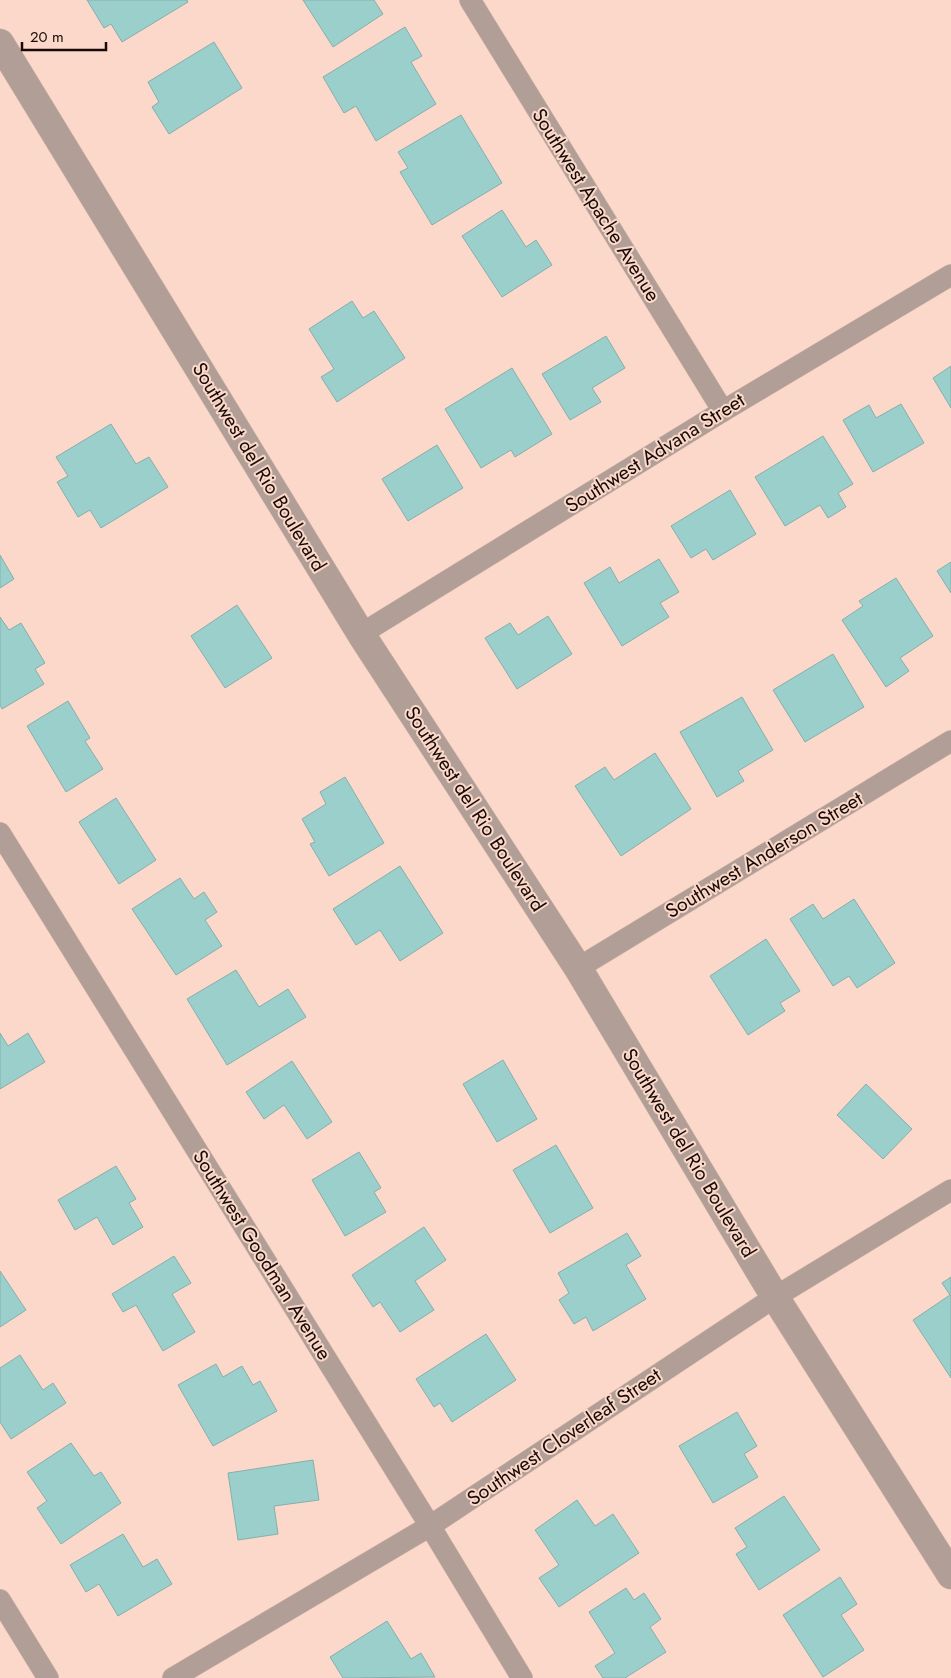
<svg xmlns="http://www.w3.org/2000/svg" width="951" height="1678" viewBox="0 0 951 1678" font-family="Jost,sans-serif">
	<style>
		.building { fill: #9acfcc; stroke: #86afac }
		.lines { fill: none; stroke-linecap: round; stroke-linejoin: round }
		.minor-casing { stroke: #d6b7aa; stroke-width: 22 }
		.tertiary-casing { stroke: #d6b7aa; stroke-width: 29 }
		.minor { stroke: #b19e96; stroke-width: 21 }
		.tertiary { stroke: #b19e96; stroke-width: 28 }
		.labels { text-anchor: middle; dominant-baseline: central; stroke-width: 4; stroke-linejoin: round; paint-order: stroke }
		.street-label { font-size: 20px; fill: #160b06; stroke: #fbd8c9 }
	</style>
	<rect width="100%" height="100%" fill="#fbd8c9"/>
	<g class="building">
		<polygon points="87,0 187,0 188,2 122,42 111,24 104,28"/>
		<polygon points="303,0 374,0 383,14 333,47"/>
		<polygon points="405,27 422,56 411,62 436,104 376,141 356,106 344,113 323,77"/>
		<polygon points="214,42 242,88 169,134 152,107 159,102 148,82"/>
		<polygon points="461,115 502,183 432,225 400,172 408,168 398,152"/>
		<polygon points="502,210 526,247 536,240 552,265 502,297 462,236"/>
		<polygon points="352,301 363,318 374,311 405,358 337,402 321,377 334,369 309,329"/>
		<polygon points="606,336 625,368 592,388 601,402 570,420 542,374"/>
		<polygon points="951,366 951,408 933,378"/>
		<polygon points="512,368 552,434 515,457 511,450 481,468 445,409"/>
		<polygon points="901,404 924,443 873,472 843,420 869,405 876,418"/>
		<polygon points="111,424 136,464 149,457 168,487 101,528 90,510 78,517 57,482 68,476 56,457"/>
		<polygon points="823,436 853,484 838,493 846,507 828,518 820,505 785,526 755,477"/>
		<polygon points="437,445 463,488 408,521 382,479"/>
		<polygon points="730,490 756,534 713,560 706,549 691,558 671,526"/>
		<polygon points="0,555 14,579 0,588"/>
		<polygon points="659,559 679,592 660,603 669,617 622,646 584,583 610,567 619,583"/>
		<polygon points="951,562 951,593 937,571"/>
		<polygon points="896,578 933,636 900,658 909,671 886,687 842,620 863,606 859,601"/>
		<polygon points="237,605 272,658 225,688 191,636"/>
		<polygon points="548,616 572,654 517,689 485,638 510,623 518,635"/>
		<polygon points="0,617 9,630 21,623 45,663 35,669 44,684 2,709 0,705"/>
		<polygon points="833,654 864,707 805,742 773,690"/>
		<polygon points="742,697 773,750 738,771 744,781 717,797 680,732"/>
		<polygon points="68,701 90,738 85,741 103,769 66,792 27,726"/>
		<polygon points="655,753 691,809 621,856 575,786 605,767 614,780"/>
		<polygon points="345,777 384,843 329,876 310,844 315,842 302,819 326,804 320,792"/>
		<polygon points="116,798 156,860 119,884 79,822"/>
		<polygon points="400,866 443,933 400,961 380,930 356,945 333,909"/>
		<polygon points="180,878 194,899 204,892 217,912 205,920 222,946 176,975 132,909"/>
		<polygon points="854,899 895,963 857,988 849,976 833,986 790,919 813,904 823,919"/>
		<polygon points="766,939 800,991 780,1003 785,1011 748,1035 710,976"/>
		<polygon points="236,970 259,1007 288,989 306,1017 227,1065 187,999"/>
		<polygon points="0,1033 8,1046 28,1033 45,1062 0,1089"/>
		<polygon points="503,1060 537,1119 497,1142 463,1084"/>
		<polygon points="292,1061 332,1122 307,1139 284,1105 264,1119 246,1092"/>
		<polygon points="866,1084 912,1129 883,1159 837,1115"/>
		<polygon points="556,1145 593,1208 550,1233 513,1170"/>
		<polygon points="359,1152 381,1188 374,1192 386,1212 345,1236 312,1180"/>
		<polygon points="116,1166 136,1199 129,1203 143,1227 113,1245 97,1217 75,1230 58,1200"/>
		<polygon points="424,1227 446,1260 415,1281 434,1310 400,1332 380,1302 373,1307 352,1275"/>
		<polygon points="627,1233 641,1256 626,1265 646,1299 593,1331 586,1317 574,1324 559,1300 569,1293 558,1273"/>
		<polygon points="174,1256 191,1283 172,1294 195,1332 163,1351 136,1305 123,1312 112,1294"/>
		<polygon points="0,1271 26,1310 0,1327"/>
		<polygon points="951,1277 951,1378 913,1320 950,1295 942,1283"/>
		<polygon points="486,1334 516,1380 452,1422 440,1403 434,1407 416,1379"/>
		<polygon points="20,1355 43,1390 53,1383 66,1403 11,1439 0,1422 0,1368"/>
		<polygon points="216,1364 223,1377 242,1366 253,1385 260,1381 277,1411 213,1446 178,1385"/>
		<polygon points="737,1412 757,1446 744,1454 758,1477 713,1503 679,1446"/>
		<polygon points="71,1443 94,1476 101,1472 121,1503 61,1544 37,1508 47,1501 27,1472"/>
		<polygon points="313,1460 319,1500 274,1506 278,1534 238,1540 228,1473"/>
		<polygon points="784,1496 820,1550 759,1590 736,1554 747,1547 735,1528"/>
		<polygon points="577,1500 595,1526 613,1514 639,1553 559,1607 539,1578 559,1565 535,1530"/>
		<polygon points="123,1534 143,1567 157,1559 172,1584 118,1616 99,1584 86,1592 70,1565"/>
		<polygon points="840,1577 857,1604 841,1615 864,1650 823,1677 783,1615"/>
		<polygon points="626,1588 634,1600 644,1593 661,1619 650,1627 666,1652 625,1678 603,1678 595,1666 615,1653 589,1612"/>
		<polygon points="387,1621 411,1659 421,1653 435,1677 343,1678 330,1657"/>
	</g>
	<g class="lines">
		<defs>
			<g id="minor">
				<polyline points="470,0 723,411"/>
				<polyline points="361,634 723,411 951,275"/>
				<polyline points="0,833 430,1526 522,1678"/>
				<polyline points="578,968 951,741"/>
				<polyline points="0,1600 48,1678"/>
				<polyline points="173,1678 430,1526 775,1297 951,1190"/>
			</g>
			<polyline id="tertiary" points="0,43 361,634 578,968 775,1297 951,1575"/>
		</defs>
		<use href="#minor" class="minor-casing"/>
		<use href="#tertiary" class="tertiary-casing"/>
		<use href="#minor" class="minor"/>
		<use href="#tertiary" class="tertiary"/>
	</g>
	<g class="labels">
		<g class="street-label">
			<text transform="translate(596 205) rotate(58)">Southwest Apache Avenue</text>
			<text transform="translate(655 453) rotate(-32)">Southwest Advana Street</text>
			<text transform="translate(259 467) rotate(59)">Southwest del Rio Boulevard</text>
			<text transform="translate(475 809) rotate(57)">Southwest del Rio Boulevard</text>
			<text transform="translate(764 855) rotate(-31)">Southwest Anderson Street</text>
			<text transform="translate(689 1153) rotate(59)">Southwest del Rio Boulevard</text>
			<text transform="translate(262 1255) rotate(58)">Southwest Goodman Avenue</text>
			<text transform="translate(564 1437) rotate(-34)">Southwest Cloverleaf Street</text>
		</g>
	</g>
	<path d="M22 42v8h84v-8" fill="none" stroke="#160b06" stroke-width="2.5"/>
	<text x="30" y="42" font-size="15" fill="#160b06" stroke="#fbd8c9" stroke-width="4" paint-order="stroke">20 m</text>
</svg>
